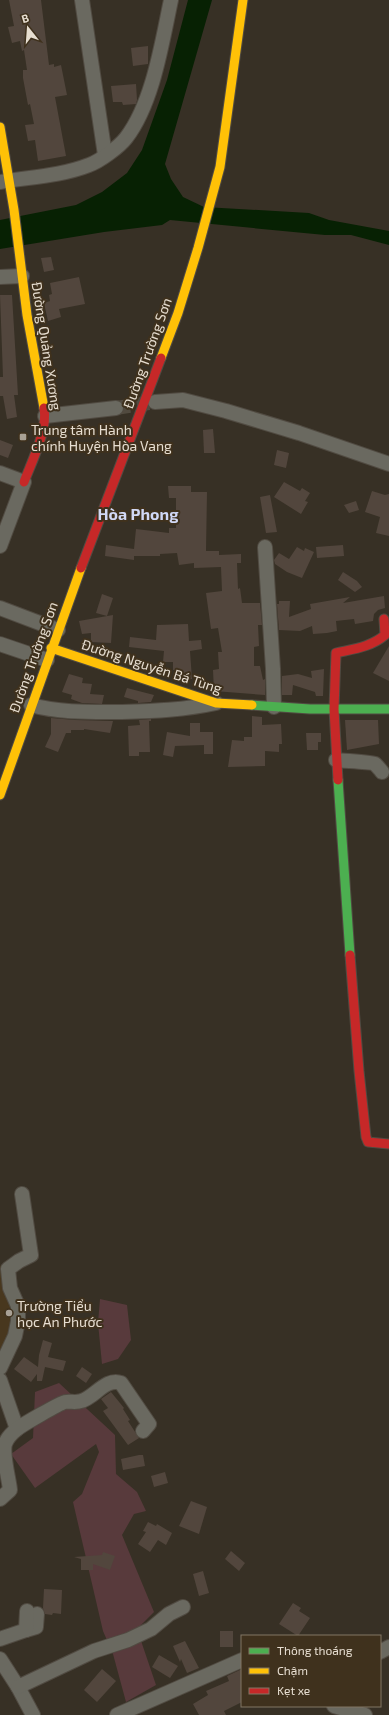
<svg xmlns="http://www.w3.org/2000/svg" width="389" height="1715" viewBox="0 0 389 1715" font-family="'Exo 2',sans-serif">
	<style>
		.built { fill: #48371e }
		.green { fill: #583a3c }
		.water { fill: #072103 }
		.building { fill: #52463d }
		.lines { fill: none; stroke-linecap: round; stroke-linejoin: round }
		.street-tunnel { stroke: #514a3f; stroke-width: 14; stroke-dasharray: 14 7; stroke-linecap: butt }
		.street-casing { stroke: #514b42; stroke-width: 16 }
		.fast-casing { stroke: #514b42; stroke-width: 11 }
		.slow-casing { stroke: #514b42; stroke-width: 11 }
		.jam-casing { stroke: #514b42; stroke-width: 11 }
		.street { stroke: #6a6960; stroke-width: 14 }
		.fast { stroke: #4caf50; stroke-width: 9 }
		.slow { stroke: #ffc107; stroke-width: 9 }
		.jam { stroke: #c62828; stroke-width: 9 }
		.poi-dot { fill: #a9a195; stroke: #3f311d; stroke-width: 1.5 }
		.labels { text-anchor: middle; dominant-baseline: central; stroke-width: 4; stroke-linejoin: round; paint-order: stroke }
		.street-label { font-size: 14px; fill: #e7ded1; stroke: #3f311d }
		.poi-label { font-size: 14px; fill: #e7ded1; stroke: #3f311d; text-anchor: start }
		.quarter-label { font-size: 16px; font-weight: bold; fill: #d1d8f5; stroke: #3f311d }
	</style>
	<rect width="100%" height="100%" fill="#373025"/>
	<polygon class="built" points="0,1265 17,1302 18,1310 0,1361"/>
	<g class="green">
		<polygon points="100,1299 127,1305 131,1340 118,1359 102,1364 98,1323"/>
		<polygon points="59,1383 115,1435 116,1474 137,1492 146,1511 134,1514 122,1535 154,1612 137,1629 156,1685 126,1702 113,1654 103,1631 73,1502 82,1494 99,1452 96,1444 35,1488 11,1454 33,1438 35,1392"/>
	</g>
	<polygon class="water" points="188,0 212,0 165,164 171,179 183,197 204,207 309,213 329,220 389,231 389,245 351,235 325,235 170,220 162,225 104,232 0,249 0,220 76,205 102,192 127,173 142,150 167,80"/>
	<g class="building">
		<polygon points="9,0 41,0 49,65 54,64 54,67 61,65 67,95 55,97 66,156 38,161 35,140 28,141 25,125 34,124 30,104 28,105 23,78 23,70 27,70 24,50 22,51 20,41 12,43 8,27 14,26"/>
		<polygon points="148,46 148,64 133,66 131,48"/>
		<polygon points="136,84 137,100 136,104 123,105 122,102 113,102 111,86"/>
		<polygon points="51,257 54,270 44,272 41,258"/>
		<polygon points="79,277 85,304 59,309 61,317 48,321 44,303 50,301 49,295 52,294 50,283"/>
		<polygon points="0,295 12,295 18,395 14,395 17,417 7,419 3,396 0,396 0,377 3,377"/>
		<polygon points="213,429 215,453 204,453 203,430"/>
		<polygon points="0,440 13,445 8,458 0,455"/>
		<polygon points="277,450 289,453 286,468 274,465"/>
		<polygon points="284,482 300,491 302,488 310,493 305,501 308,502 301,514 274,497"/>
		<polygon points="168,486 191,486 191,492 207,492 206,551 219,551 219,555 241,554 241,563 237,563 238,589 240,588 242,603 260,603 262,625 258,625 259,646 254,647 254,666 260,666 263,680 265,679 265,695 214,691 213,670 219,669 218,652 222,652 218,628 211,629 206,593 222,591 221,567 194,568 194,563 179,565 177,553 160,554 160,556 134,556 134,560 105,556 106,545 134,549 136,529 169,533 169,528 176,528 176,498 169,498"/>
		<polygon points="372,491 385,495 389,494 389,536 376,533 380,517 365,512"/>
		<polygon points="270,495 277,532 266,533 260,497"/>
		<polygon points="356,501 359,510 349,513 344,505"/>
		<polygon points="343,545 344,556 317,558 316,547"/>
		<polygon points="297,547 304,551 305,548 314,552 302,578 287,572 275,564 274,560 279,553 289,559"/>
		<polygon points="343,572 357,581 362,587 355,592 338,580"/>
		<polygon points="102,594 113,598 107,616 96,613"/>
		<polygon points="384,596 385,608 378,610 374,614 373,621 355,624 354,619 336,621 337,631 327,633 313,634 312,626 300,631 279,630 277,604 279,604 279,601 290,601 289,617 311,609 310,604 350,597 343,603"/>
		<polygon points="113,615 111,643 91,642 91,633 82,634 79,621"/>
		<polygon points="188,624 189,641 201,640 202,649 190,651 192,679 182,680 181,670 173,670 173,662 163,662 164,651 129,647 130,637 156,640 157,625"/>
		<polygon points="389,646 389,681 373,673"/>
		<polygon points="324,669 323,696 316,696 315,692 293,685 292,695 282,695 282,676 298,674 312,678 311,671"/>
		<polygon points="69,674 83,678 82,683 92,684 90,694 104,695 102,704 82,703 71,699 72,695 62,692"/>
		<polygon points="127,688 154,695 151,702 138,703 138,701 124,697"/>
		<polygon points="252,716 262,717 262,725 281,724 282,744 279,744 279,752 265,751 265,766 228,767 232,740 244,741 244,737 252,737"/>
		<polygon points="51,718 75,720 113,721 110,733 84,729 84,730 71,730 71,733 66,733 58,752 45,747 51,734"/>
		<polygon points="151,719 151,721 149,721 150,752 139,752 139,756 129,756 128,726 140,725 139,720"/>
		<polygon points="345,720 378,720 379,744 347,750"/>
		<polygon points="190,723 200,723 200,732 213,732 213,754 204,754 204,745 175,746 173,757 163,755 167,732 190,736"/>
		<polygon points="306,733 321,733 321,742 318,742 318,750 307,750"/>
		<polygon points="43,1340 52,1343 48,1357 66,1361 63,1371 45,1367 42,1381 37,1381 37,1374 31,1382 14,1369 24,1357 38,1367 39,1355"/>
		<polygon points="82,1367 92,1374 86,1383 76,1376"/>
		<polygon points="111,1392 124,1408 123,1409 130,1420 128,1421 139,1438 128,1445 103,1411 108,1408 101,1399"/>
		<polygon points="139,1455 143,1455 145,1466 123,1470 121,1459"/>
		<polygon points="165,1472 168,1483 154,1487 151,1476"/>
		<polygon points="191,1501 207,1507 199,1534 179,1526"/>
		<polygon points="148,1522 156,1526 157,1524 172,1533 166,1545 158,1540 150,1552 138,1544 146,1532 143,1531"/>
		<polygon points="231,1551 245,1563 239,1571 225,1559"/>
		<polygon points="103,1552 115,1556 110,1570 93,1564 93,1570 81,1570 81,1559 74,1557 102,1555"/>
		<polygon points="203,1571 209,1593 199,1596 193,1574"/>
		<polygon points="44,1589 62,1590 61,1614 53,1613 52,1615 45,1614 43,1608"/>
		<polygon points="293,1603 301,1608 299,1611 310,1618 298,1636 279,1624"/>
		<rect x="220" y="1631" width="13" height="16"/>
		<polygon points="185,1641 199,1668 187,1673 181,1659 180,1662 173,1646"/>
		<polygon points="159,1655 178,1666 170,1678 152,1667"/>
		<polygon points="102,1669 116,1681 97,1702 84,1690"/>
		<polygon points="242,1669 242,1702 224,1711 226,1715 199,1715 193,1704 208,1695 206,1691 229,1681 227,1676"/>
	</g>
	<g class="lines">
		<polyline class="street-tunnel" points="116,408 149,403"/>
		<defs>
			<g id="street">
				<polyline points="82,0 105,155"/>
				<path d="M0,182C30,177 61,176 89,165C100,161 119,147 126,138C153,103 162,42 171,0"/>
				<polyline points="0,277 22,276"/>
				<polyline points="155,402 183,400 226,411 299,433 389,464"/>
				<polyline points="45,416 116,408"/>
				<polyline points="0,473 24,482 0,546"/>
				<polyline points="265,547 273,669 274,707"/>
				<polyline points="0,608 58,630"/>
				<polyline points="0,644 47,660"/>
				<path d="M31,705C60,713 91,712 122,712C154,711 184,710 216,703"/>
				<path d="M336,760C343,761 372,762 375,764C377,766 380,769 382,772"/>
				<polyline points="0,1368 15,1336 18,1321 18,1306 10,1288 8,1269 19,1261 31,1255 22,1194"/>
				<polyline points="0,1380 17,1429"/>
				<path d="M0,1499L10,1490C9,1479 2,1454 5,1444C7,1438 12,1433 17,1429C22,1425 60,1403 65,1402C70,1401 76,1403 81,1401C94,1398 106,1377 121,1383L149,1424L143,1431"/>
				<polyline points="26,1630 36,1627 37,1614"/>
				<polyline points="0,1639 26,1630 27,1611"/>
				<polyline points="380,1652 389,1647"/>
				<polyline points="0,1659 18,1687 33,1715"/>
				<polyline points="18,1687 94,1651 128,1640 151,1629 169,1614 183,1607"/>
				<polyline points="334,1706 365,1715"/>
				<polyline points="117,1715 242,1660"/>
			</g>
			<g id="fast">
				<polyline points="252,705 310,709 389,709"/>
				<polyline points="338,780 350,955"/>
			</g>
			<g id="slow">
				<polyline points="0,127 14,210 27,315 44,408"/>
				<polyline points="161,358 178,313 198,248 220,167 243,0"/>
				<polyline points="51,648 216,703 252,705"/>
				<polyline points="0,795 81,568"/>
			</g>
			<g id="jam">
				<path d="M24,482C32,461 48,430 44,408"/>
				<polyline points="81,568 161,358"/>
				<path d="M338,780L334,709L336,653C353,649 371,647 385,635L384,619"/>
				<polyline points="350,955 359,1071 366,1137 368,1142 389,1144"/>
			</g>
		</defs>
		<use href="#street" class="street-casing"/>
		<use href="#fast" class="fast-casing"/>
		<use href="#slow" class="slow-casing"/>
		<use href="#jam" class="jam-casing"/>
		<use href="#street" class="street"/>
		<use href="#fast" class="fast"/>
		<use href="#slow" class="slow"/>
		<use href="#jam" class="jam"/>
	</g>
	<g class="poi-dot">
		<rect x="19" y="433" width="8" height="8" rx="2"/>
		<circle cx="9" cy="1313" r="4"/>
	</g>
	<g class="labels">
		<g class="street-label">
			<text transform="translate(47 346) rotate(81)">Đường Quảng Xương</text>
			<text transform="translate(147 353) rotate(-70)">Đường Trường Sơn</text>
			<text transform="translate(33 657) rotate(-70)">Đường Trường Sơn</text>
			<text transform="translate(152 666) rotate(18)">Đường Nguyễn Bá Tùng</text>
		</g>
		<g class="poi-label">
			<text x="31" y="429">Trung tâm Hành<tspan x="31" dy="16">chính Huyện Hòa Vang</tspan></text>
			<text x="17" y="1305">Trường Tiểu<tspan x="17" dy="16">học An Phước</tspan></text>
		</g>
		<g class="quarter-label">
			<text x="138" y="513">Hòa Phong</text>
		</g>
	</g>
	<rect x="241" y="1635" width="140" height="72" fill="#3f311d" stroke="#827665"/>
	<rect x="249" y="1648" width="20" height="6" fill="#4caf50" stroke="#827665"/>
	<text x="277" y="1655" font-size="12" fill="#e7ded1">Thông thoáng</text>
	<rect x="249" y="1668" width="20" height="6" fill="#ffc107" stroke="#827665"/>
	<text x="277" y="1675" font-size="12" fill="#e7ded1">Chậm</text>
	<rect x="249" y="1688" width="20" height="6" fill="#c62828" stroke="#827665"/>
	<text x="277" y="1695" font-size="12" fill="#e7ded1">Kẹt xe</text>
	<g transform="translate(28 28) rotate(343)" stroke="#3f311d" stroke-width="3" paint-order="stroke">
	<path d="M0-3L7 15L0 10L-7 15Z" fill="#e7ded1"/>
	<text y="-6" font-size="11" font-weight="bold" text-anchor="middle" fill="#e7ded1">B</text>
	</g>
</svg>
